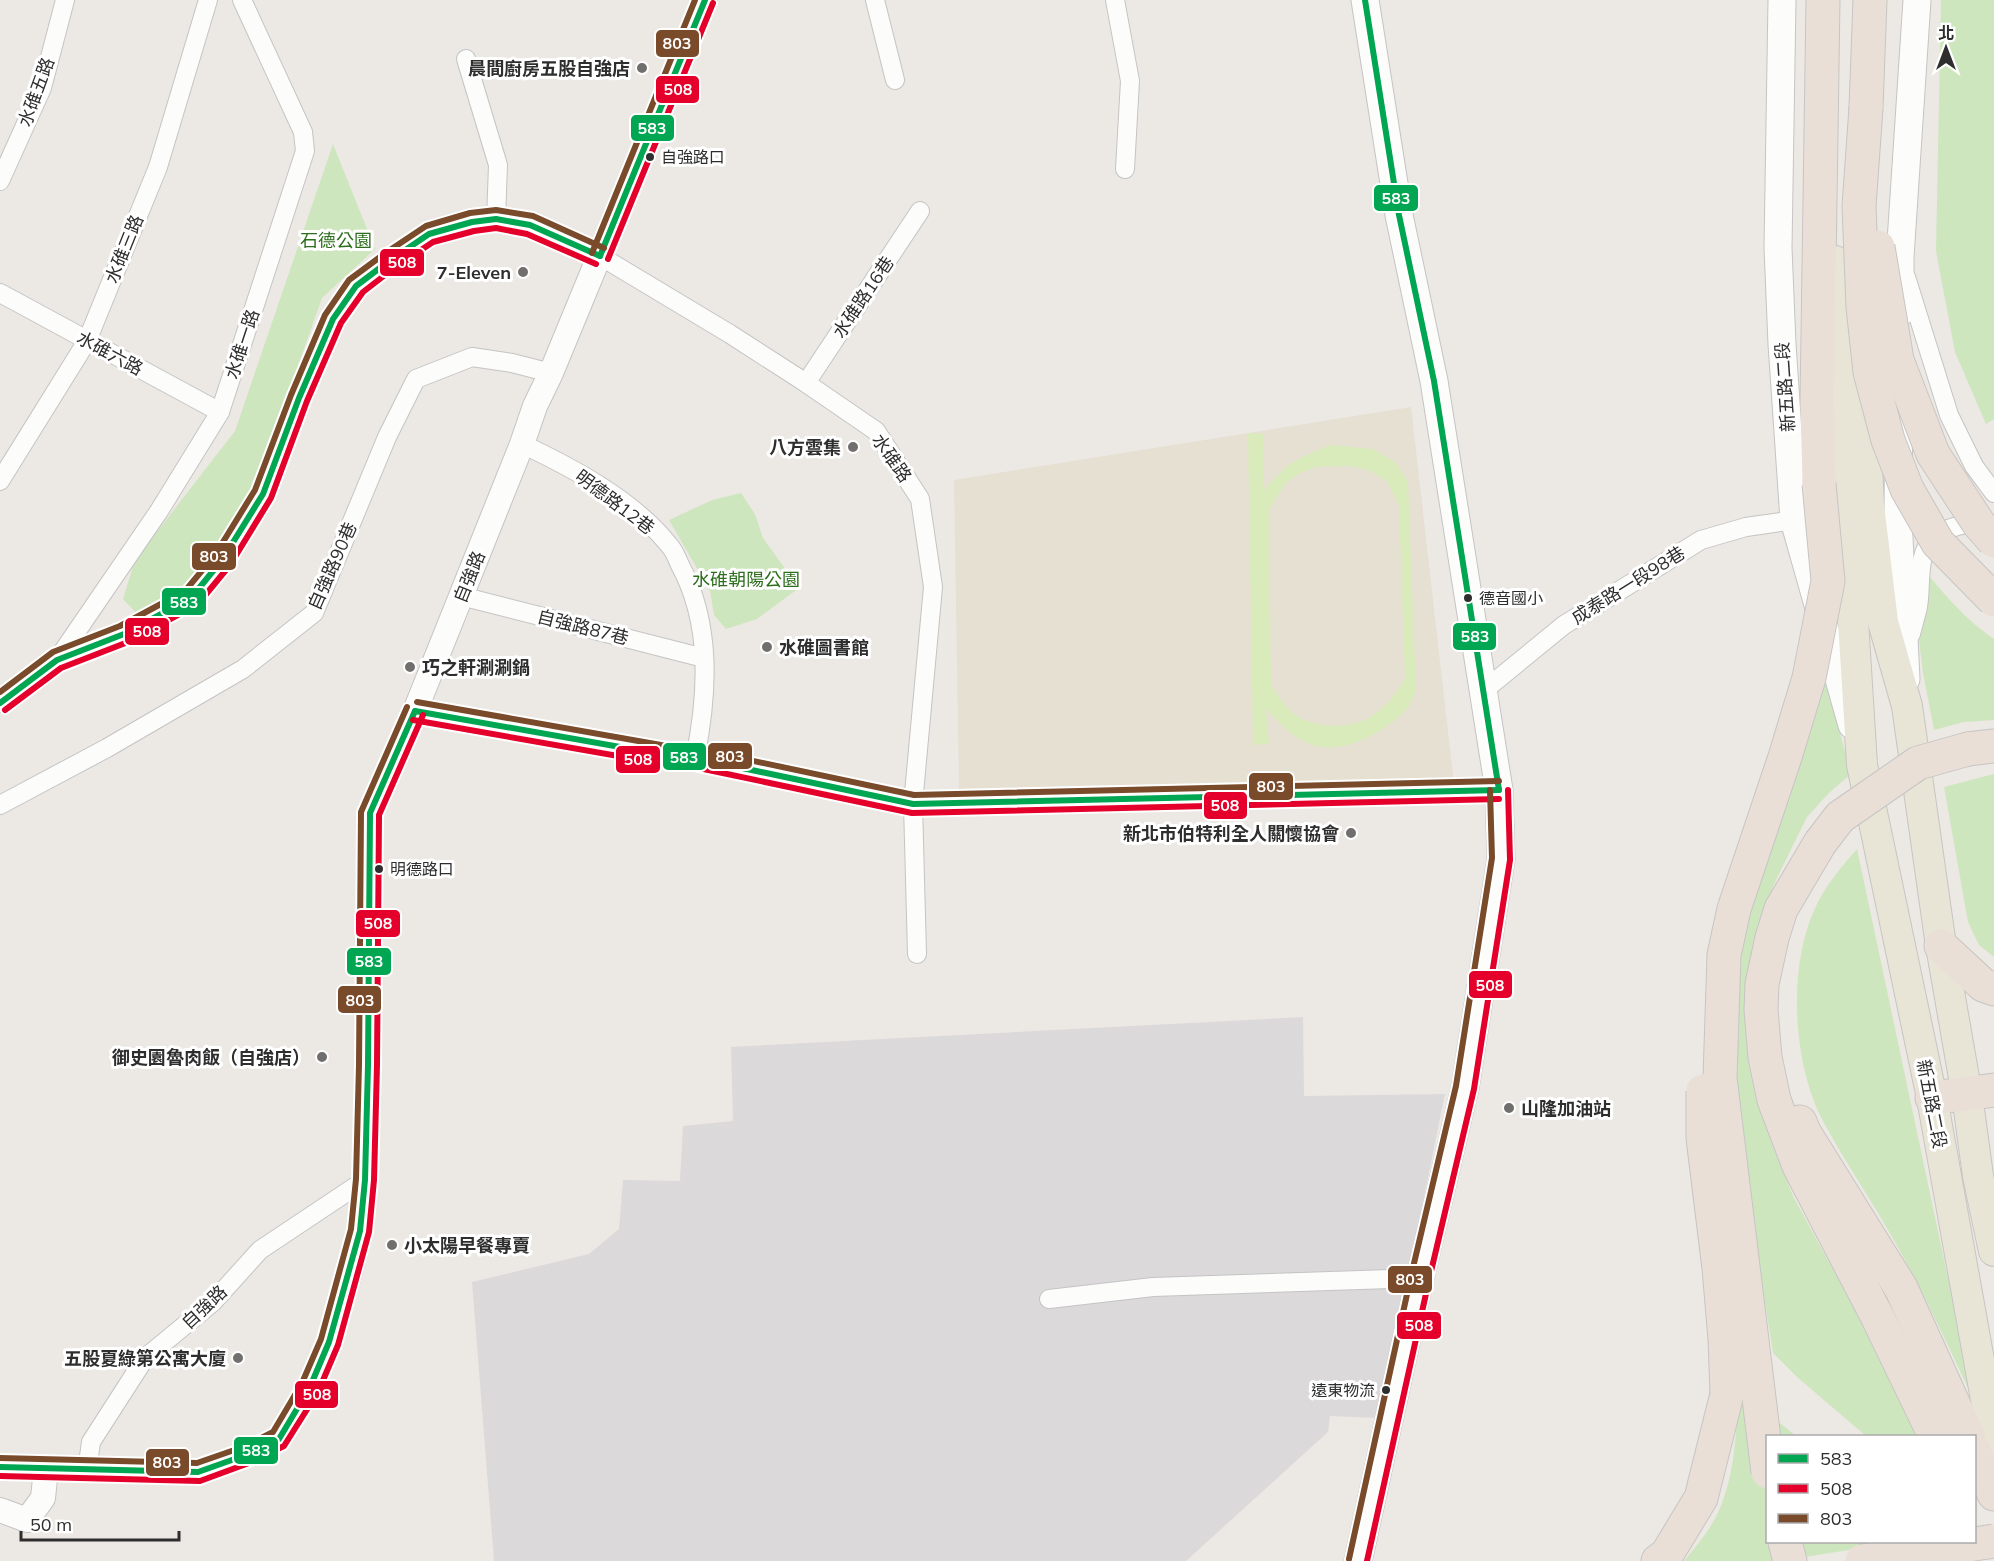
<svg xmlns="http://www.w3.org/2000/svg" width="1994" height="1561" viewBox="0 0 1994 1561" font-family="Mulish,'Noto Sans TC',sans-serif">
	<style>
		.industrial { fill: #dcd9db }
		.education { fill: #e6e0d3 }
		.green { fill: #cee6be }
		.pitch { fill: #d9eabb; fill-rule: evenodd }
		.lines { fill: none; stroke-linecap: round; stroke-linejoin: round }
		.minor-casing { stroke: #c5c4c5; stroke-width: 20 }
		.tertiary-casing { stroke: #c5c4c5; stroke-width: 26 }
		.secondary-casing { stroke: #c5c4c5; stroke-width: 29 }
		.primary-casing { stroke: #c6c5c4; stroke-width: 32 }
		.motorway-casing { stroke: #c6c5c4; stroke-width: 35 }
		.minor { stroke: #fcfcfb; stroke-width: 18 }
		.tertiary { stroke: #fcfcfb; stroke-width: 24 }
		.secondary { stroke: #fcfcfb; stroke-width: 27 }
		.primary { stroke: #e8e4d6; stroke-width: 30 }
		.motorway { stroke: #eadfd6; stroke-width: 33 }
		.motorway-bridge-casing { stroke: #c6c5c4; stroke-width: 35; stroke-linecap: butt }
		.motorway-bridge { stroke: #eadfd6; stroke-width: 33 }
		.bus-1-casing { stroke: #fff; stroke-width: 10 }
		.bus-2-casing { stroke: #fff; stroke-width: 10 }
		.bus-3-casing { stroke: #fff; stroke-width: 10 }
		.bus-1 { stroke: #00a651; stroke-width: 6 }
		.bus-2 { stroke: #e4002b; stroke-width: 6 }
		.bus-3 { stroke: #7a4b2a; stroke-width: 6 }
		.poi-dot { fill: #706f6e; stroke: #fff; stroke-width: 2 }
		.bus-dot { fill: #2e2e2e; stroke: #fff; stroke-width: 2 }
		.labels { text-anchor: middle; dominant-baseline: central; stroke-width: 6; stroke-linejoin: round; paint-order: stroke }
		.bus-label { font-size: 16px; fill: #2e2e2e; stroke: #fff; text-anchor: start }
		.poi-label { font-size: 18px; font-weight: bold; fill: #2e2e2e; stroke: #fff; text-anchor: end }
		.street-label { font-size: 18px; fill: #2e2e2e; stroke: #fff }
		.park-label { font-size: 18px; fill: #2c6e1b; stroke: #fff }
		.line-badge { stroke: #fff; stroke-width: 2 }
		.badge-label { font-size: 16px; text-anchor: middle; font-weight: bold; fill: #fff }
	</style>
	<rect width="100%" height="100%" fill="#ece8e4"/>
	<polygon class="industrial" points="1303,1017 1304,1096 1445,1094 1379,1418 1330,1416 1328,1432 1186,1561 494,1561 472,1282 589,1254 619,1229 623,1180 680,1181 683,1126 733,1121 731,1047"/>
	<polygon class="education" points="1411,407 1454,784 1104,785 959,789 954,480"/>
	<g class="green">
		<polygon points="1941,0 1994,0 1994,419 1986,424 1955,352 1936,251"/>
		<polygon points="333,144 375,249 322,298 258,479 215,552 179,594 145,622 123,599 135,560 235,431"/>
		<polygon points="741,493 755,514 763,538 799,588 757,619 726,629 714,615 710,591 669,520 712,500"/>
		<path d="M1908,549C1933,581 1960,616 1994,639V720L1964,722L1934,730L1923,673Z"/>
		<polygon points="1820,658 1851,774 1829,793 1807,817 1776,880 1763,911 1753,958 1757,1093 1773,1147 1794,1198 1898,1389 1918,1436 1866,1436 1797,1377 1773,1353 1753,1227 1733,1117 1739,941"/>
		<polygon points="1994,774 1994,957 1979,945 1968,922 1944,787"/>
		<path d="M1857,849L1974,1401C1949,1347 1924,1294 1895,1242C1872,1201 1845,1162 1823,1121C1792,1062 1787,964 1817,904C1827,884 1842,866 1857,849Z"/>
		<path d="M1739,1390L1796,1436H1768V1542H1900L1779,1561H1684C1699,1543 1714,1525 1722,1503C1736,1467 1736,1427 1739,1390Z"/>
	</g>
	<path class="pitch" d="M1248,433L1264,434V489L1286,467L1300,458L1330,445L1373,449L1395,462L1408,481L1416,690C1413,697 1410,706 1405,711C1382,734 1337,759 1305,742C1289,735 1278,721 1266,709L1269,744L1253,745ZM1351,466L1370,471L1387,481L1399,505L1405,678C1397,692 1388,705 1375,714C1355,728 1324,729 1302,719C1288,712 1279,697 1271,684L1269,509L1286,483L1300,473L1316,467Z"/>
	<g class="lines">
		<defs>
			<g id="minor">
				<polyline points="875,0 895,80"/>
				<polyline points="1115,0 1130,81 1125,169"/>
				<polyline points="466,59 498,165 496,219"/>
				<polyline points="0,181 42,88 65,0"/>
				<polyline points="1906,277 1949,415 1974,466 1994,493"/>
				<polyline points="0,293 220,412"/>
				<polyline points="806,383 920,211"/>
				<path d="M522,444C573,468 633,500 669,545C674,550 677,558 680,565C712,624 708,694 695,758"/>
				<polyline points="0,481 87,341 158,167 208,0"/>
				<polyline points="461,596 704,658"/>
				<path d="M1911,634C1913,625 1916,616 1918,607C1922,585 1916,556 1933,538C1944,528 1968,523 1982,521"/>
				<polyline points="57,660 159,511 220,412 305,151 303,132 242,0"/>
				<polyline points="1482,692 1564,625 1701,540 1746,527 1794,520"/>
				<polyline points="0,703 57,660 124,634 191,598 222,560 263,494 299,398 333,319 356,286 389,261 429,234 472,222 496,219 530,225 600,256 730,334 806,383 876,431 920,499 933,587 913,804 917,954"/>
				<polyline points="415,711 660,754 695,758 913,804 1499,790"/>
				<polyline points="0,805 107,748 243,669 314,613 387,437 416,379 472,357 512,363 551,373"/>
				<polyline points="1049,1299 1153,1287 1420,1278"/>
				<polyline points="87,1471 91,1442 145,1358 213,1302 260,1250 365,1180"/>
			</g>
			<g id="tertiary">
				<polyline points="0,1467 198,1472 246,1455 279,1439 310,1387 329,1342 350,1272 360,1231 365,1180 368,1065 370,813 415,711 522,444 535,406 551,373 705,0"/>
				<polyline points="0,1510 27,1520 43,1498 46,1469"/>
			</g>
			<g id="secondary">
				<polyline points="1782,0 1778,248 1782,344 1794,520 1852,725"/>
				<polyline points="1900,313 1900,257 1917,0"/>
				<polyline points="1899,376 1898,518 1906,679"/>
				<polyline points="1358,1561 1420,1278 1465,1088 1501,859 1499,790 1434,381 1399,215 1365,0"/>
			</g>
			<g id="primary">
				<polyline points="1835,261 1835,333 1862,765 1932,1098 1994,1444"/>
				<polyline points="1862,375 1869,505 1883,622 1907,706 1941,946 1967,1095 1978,1176 1994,1251"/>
			</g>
			<g id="motorway">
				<polyline points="1866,108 1870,0"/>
				<polyline points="1819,484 1817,402 1823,0"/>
				<polyline points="1968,749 1994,746"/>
				<polyline points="1820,843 1781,909 1772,938 1762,984 1761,1010 1765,1057 1774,1100 1799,1166 1878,1318 1935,1436"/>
				<polyline points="1941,946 1983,985 1994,989"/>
				<polyline points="1932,1098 1994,1090"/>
				<polyline points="1800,1122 1804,1132 1901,1288 1968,1436"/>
				<polyline points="1974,1451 1994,1494"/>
				<polyline points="1785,1542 1790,1561"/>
				<polyline points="1658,1561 1667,1554 1701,1498 1727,1394"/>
			</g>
		</defs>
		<use href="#minor" class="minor-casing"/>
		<use href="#tertiary" class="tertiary-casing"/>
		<use href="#secondary" class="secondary-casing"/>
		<use href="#primary" class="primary-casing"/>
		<use href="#motorway" class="motorway-casing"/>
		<use href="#minor" class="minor"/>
		<use href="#tertiary" class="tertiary"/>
		<use href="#secondary" class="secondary"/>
		<use href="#primary" class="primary"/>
		<use href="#motorway" class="motorway"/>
		<defs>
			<g id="motorway-bridge">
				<polyline points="1866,108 1859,206 1863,307 1870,372 1888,440 1907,489 1938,543 1994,600"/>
				<polyline points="1878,247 1897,360 1933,454 1979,524 1994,541"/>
				<polyline points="1820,843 1840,817 1918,763 1968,749"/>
				<polyline points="1703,1091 1703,1138 1719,1268 1725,1339 1727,1394"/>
				<polyline points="1768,1472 1720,1078 1724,955 1734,909 1785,757 1809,678 1828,581 1819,484"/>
				<polyline points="1862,1561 1994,1541"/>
			</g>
		</defs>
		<use href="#motorway-bridge" class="motorway-bridge-casing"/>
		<use href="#motorway-bridge" class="motorway-bridge"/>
		<defs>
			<g id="bus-1">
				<polyline points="1365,0 1399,215 1434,381 1499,790"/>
				<polyline points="600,256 705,0"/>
				<polyline points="0,703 57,660 124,634 191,598 222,560 263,494 299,398 333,319 356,286 389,261 429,234 472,222 496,219 530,225 600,256"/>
				<polyline points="415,711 660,754 695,758 913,804 1499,790"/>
				<polyline points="0,1467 198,1472 246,1455 279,1439 310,1387 329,1342 360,1231 365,1180 368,1065 370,813 415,711"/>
			</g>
			<g id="bus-2">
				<polyline points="608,259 713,3"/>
				<polyline points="5,710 61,668 128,642 198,604 230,565 271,498 307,401 341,323 363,292 394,268 433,242 474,231 496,228 527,234 596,264"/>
				<polyline points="413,720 658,763 694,767 912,813 1499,799"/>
				<polyline points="0,1476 200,1481 249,1463 284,1446 318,1392 338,1345 369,1232 374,1180 377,1065 379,815 423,715"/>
				<polyline points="1367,1561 1429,1280 1474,1089 1510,860 1508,790"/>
			</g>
			<g id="bus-3">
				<polyline points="592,253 695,0"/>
				<polyline points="0,692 53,652 120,626 185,591 215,555 255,490 291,395 325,315 349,280 384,254 426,226 470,213 496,210 533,216 604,248"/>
				<polyline points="417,702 661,745 697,749 914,795 1499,781"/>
				<polyline points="0,1458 197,1463 243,1447 273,1432 302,1383 321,1339 351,1229 356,1179 359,1065 361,812 407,707"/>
				<polyline points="1349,1559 1411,1276 1456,1086 1492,858 1490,790"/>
			</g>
		</defs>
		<use href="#bus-1" class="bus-1-casing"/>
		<use href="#bus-2" class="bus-2-casing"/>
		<use href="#bus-3" class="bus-3-casing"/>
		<use href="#bus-1" class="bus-1"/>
		<use href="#bus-2" class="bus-2"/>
		<use href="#bus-3" class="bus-3"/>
	</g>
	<g class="poi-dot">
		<circle cx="642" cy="68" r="6"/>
		<circle cx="523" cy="272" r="6"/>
		<circle cx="853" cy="447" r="6"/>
		<circle cx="767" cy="647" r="6"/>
		<circle cx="410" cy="667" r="6"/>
		<circle cx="1351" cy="833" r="6"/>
		<circle cx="322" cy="1057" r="6"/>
		<circle cx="1509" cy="1108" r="6"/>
		<circle cx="392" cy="1245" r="6"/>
		<circle cx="238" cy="1358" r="6"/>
	</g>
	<g class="bus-dot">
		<circle cx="650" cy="157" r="5"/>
		<circle cx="1468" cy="598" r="5"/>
		<circle cx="379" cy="869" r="5"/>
		<circle cx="1386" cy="1390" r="5"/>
	</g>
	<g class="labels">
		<g class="bus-label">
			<text x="661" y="157">自強路口</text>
			<text x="1479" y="598">德音國小</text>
			<text x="390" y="869">明德路口</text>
			<text x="1375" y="1390" text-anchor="end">遠東物流</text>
		</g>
		<g class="poi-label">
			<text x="630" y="68">晨間廚房五股自強店</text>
			<text x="511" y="272">7-Eleven</text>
			<text x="841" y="447">八方雲集</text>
			<text x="779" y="647" text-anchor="start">水碓圖書館</text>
			<text x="422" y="667" text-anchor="start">巧之軒涮涮鍋</text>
			<text x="1339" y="833">新北市伯特利全人關懷協會</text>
			<text x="310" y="1057">御史園魯肉飯（自強店）</text>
			<text x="1521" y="1108" text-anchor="start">山隆加油站</text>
			<text x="404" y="1245" text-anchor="start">小太陽早餐專賣</text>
			<text x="226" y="1358">五股夏綠第公寓大廈</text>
		</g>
		<g class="street-label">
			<text transform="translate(36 92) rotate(-70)">水碓五路</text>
			<text transform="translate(124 249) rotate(-68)">水碓三路</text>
			<text transform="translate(863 297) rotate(-56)">水碓路16巷</text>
			<text transform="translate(242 344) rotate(-72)">水碓一路</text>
			<text transform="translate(110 353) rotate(28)">水碓六路</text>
			<text transform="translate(1785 387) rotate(-94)">新五路二段</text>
			<text transform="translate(892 458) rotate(55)">水碓路</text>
			<text transform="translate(615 502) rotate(37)">明德路12巷</text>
			<text transform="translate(332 566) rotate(-66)">自強路90巷</text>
			<text transform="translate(469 577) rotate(-68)">自強路</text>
			<text transform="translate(1628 585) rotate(-32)">成泰路一段98巷</text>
			<text transform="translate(583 627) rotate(14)">自強路87巷</text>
			<text transform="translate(1932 1104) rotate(79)">新五路二段</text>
			<text transform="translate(204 1307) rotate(-43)">自強路</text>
		</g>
		<g class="park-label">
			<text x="336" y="240">石德公園</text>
			<text x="746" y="579">水碓朝陽公園</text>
		</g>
	</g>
	<g class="line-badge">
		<rect x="655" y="29" width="45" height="29" rx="6" fill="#7a4b2a"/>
		<rect x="655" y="75" width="45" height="29" rx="6" fill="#e4002b"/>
		<rect x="630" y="114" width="45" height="28" rx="6" fill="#00a651"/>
		<rect x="1373" y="184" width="46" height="28" rx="6" fill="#00a651"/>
		<rect x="379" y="248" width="46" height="29" rx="6" fill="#e4002b"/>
		<rect x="191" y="542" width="46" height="29" rx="6" fill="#7a4b2a"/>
		<rect x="161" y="587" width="46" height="29" rx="6" fill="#00a651"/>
		<rect x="124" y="617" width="46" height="29" rx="6" fill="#e4002b"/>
		<rect x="1452" y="622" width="45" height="29" rx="6" fill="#00a651"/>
		<rect x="707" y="742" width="46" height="28" rx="6" fill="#7a4b2a"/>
		<rect x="662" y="742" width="45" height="29" rx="6" fill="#00a651"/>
		<rect x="615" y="745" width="46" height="29" rx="6" fill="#e4002b"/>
		<rect x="1248" y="772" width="46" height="29" rx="6" fill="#7a4b2a"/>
		<rect x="1203" y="791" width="45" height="29" rx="6" fill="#e4002b"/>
		<rect x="355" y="909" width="46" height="29" rx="6" fill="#e4002b"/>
		<rect x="346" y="947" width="46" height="29" rx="6" fill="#00a651"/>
		<rect x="1468" y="970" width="45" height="29" rx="6" fill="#e4002b"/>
		<rect x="337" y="985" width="45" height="29" rx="6" fill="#7a4b2a"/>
		<rect x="1387" y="1265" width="46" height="29" rx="6" fill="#7a4b2a"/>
		<rect x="1396" y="1311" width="46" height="29" rx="6" fill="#e4002b"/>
		<rect x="294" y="1380" width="45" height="29" rx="6" fill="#e4002b"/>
		<rect x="233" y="1436" width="46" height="29" rx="6" fill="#00a651"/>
		<rect x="145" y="1448" width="45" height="29" rx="6" fill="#7a4b2a"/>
	</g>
	<g class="badge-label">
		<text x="677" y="49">803</text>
		<text x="678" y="95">508</text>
		<text x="652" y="134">583</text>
		<text x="1396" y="204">583</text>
		<text x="402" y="268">508</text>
		<text x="214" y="562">803</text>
		<text x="184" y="608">583</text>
		<text x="147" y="637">508</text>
		<text x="1475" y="642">583</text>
		<text x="730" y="762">803</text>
		<text x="684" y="763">583</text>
		<text x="638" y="765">508</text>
		<text x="1271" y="792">803</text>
		<text x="1225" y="811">508</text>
		<text x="378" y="929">508</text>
		<text x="369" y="967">583</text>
		<text x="1490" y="991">508</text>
		<text x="360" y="1006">803</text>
		<text x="1410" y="1285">803</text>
		<text x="1419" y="1331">508</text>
		<text x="317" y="1400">508</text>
		<text x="256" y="1456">583</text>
		<text x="167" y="1468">803</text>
	</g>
	<rect x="1766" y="1435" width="210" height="108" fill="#ffffff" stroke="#ababab" stroke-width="1.5"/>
	<rect x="1778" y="1454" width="30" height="9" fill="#00a651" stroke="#ababab" stroke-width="1.5"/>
	<text x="1820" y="1465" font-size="18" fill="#2e2e2e">583</text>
	<rect x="1778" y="1484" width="30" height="9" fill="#e4002b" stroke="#ababab" stroke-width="1.5"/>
	<text x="1820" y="1495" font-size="18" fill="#2e2e2e">508</text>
	<rect x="1778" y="1514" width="30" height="9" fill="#7a4b2a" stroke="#ababab" stroke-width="1.5"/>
	<text x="1820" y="1525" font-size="18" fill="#2e2e2e">803</text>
	<g transform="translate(1946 48)" stroke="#ffffff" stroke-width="4.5" paint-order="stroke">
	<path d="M0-4.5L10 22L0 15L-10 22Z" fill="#2e2e2e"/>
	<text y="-9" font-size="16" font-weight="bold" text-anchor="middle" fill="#2e2e2e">北</text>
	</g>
	<path d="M21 1531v9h158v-9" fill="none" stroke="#2e2e2e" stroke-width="3"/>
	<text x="30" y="1531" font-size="18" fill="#2e2e2e" stroke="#ffffff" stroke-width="4.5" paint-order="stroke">50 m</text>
</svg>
